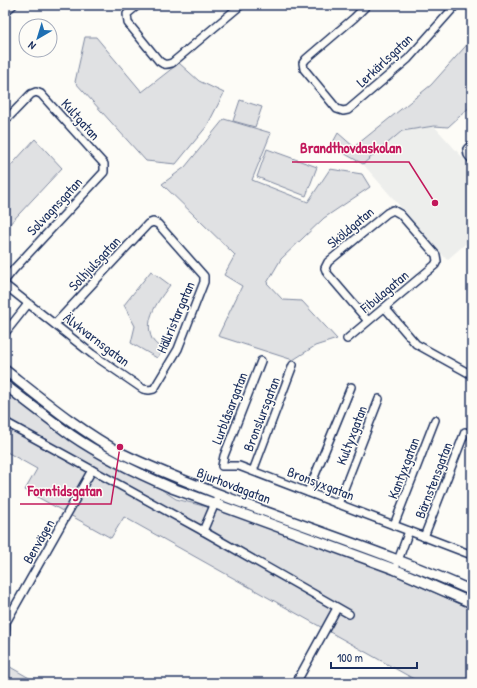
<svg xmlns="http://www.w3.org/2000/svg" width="477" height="688" viewBox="0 0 477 688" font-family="'Patrick Hand',sans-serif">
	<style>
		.built { fill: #edeeec }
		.green { fill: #e0e1e3; stroke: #7e88a0 }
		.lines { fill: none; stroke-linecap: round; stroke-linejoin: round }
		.street-casing { stroke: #1b2f5e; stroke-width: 10 }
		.secondary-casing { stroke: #1b2f5e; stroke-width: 12 }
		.street { stroke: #fdfcf7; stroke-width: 7 }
		.secondary { stroke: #fdfcf7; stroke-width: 9 }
		.labels { text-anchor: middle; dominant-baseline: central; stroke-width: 3; stroke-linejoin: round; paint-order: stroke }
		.street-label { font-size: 14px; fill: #1b2f5e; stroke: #fdfcf7 }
		.leader { fill: none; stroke: #c2185b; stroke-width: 1.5 }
		.callout-dot { fill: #c2185b; stroke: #fdfcf7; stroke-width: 1.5 }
		.callout-label { font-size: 15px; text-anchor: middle; font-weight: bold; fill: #c2185b; stroke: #fdfcf7; stroke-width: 3; stroke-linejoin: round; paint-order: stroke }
	</style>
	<rect width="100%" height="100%" fill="#fdfcf7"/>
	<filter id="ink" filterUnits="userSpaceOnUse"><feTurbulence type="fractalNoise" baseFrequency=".025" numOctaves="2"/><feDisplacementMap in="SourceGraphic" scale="8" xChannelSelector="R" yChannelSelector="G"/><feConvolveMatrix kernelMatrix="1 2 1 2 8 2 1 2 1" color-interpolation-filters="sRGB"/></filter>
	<g filter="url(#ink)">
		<polygon class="built" points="434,126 472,168 472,238 447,260 363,164 402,131"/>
		<g class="green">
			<polygon points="85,37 96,37 142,92 179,63 199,81 224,93 207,126 176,164 146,161 75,82"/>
			<polygon points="472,39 472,105 448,127 434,126 402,131 363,164 331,146 338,133 354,147 431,85"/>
			<polygon points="240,100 262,107 255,127 233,121"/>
			<polygon points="224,119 271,133 252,180 308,202 330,169 362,174 370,187 324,218 281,259 267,283 283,300 302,301 337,339 315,346 293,360 218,336 242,286 224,275 235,255 162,184 185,167"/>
			<polygon points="35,139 62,168 5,229 5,172"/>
			<polygon points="267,149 317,167 306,196 257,177"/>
			<path d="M151,271L170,285C159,300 143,319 152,339C154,343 160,347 163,350L157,358L131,343L135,326L124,305Z"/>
			<polygon points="5,387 176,499 231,513 378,568 472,609 472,683 421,683 124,517 111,538 25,490 37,469 5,451"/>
			<polygon points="5,664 31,679 29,683 5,683"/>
		</g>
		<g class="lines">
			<defs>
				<g id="street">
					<path d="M138,5L127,14L128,23L159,61C164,65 166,65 172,63L241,5"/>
					<polyline points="367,5 354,18 306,59 303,63 304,69 337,109 343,111 348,110 408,59 456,5"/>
					<polyline points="5,12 13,5"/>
					<polyline points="5,121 31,94 36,92 41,94 104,164 104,172 14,269 5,280"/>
					<polyline points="472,144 467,149 468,155 472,160"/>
					<polyline points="5,285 92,354 143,389 149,390 154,389 178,349 204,282 204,276 158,224 153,222 148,224 55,324"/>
					<polyline points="385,308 416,344 472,375"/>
					<polyline points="5,333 28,304"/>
					<polyline points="347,339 435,265 437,261 436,255 400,214 393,210 387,213 328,262 325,268 327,273 368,321"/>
					<polyline points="261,361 224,456 222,466 239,466 472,555"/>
					<polyline points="5,422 203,531 349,614"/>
					<polyline points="253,471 293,365"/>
					<polyline points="308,492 351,387"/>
					<polyline points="338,504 379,399"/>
					<polyline points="394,525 435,420"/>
					<polyline points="203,531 219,494"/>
					<polyline points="424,537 465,432"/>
					<polyline points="397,563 409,531"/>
					<polyline points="5,624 92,470"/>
					<polyline points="5,643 6,624"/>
					<polyline points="296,683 337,608"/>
				</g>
				<g id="secondary">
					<path d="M5,370C43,400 80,431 123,454C158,471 193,484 229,498C310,529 393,555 472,591"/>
					<path d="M5,385C27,402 49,419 71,435C103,457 137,473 172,488L394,569L472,603"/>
				</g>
			</defs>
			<use href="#street" class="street-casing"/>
			<use href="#secondary" class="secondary-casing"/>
			<use href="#street" class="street"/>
			<use href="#secondary" class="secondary"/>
		</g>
	</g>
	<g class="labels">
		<g class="street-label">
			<text transform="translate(384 60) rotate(-43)">Lerkärlsgatan</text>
			<text transform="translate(81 119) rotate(48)">Kultgatan</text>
			<text transform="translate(54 206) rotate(-47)">Solvagnsgatan</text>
			<text transform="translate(350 227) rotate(-40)">Sköldgatan</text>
			<text transform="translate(94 263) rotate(-47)">Solhjulsgatan</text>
			<text transform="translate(384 291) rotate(-40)">Fibulagatan</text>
			<text transform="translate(175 317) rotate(-67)">Hällristargatan</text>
			<text transform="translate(97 339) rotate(37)">Älvkvarnsgatan</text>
			<text transform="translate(229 408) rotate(-69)">Lurblåsargatan</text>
			<text transform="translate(261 414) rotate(-69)">Bronslursgatan</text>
			<text transform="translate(351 435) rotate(-69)">Kultyxgatan</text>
			<text transform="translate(403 468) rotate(-69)">Kantyxgatan</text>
			<text transform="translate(433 480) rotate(-69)">Bärnstensgatan</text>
			<text transform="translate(321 483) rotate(21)">Bronsyxgatan</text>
			<text transform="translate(234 485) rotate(21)">Bjurhovdagatan</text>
			<text transform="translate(38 541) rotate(-60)">Benvägen</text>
		</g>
	</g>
	<path class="leader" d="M435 203L409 162H292M120 447L111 504H20"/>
	<g class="callout-dot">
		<circle cx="435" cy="203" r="4"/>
		<circle cx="120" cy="447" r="4"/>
	</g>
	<g class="callout-label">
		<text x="351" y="153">Brandthovdaskolan</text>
		<text x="65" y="496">Forntidsgatan</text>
	</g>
	<rect width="477" height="688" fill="none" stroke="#fdfcf7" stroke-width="20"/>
	<rect x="10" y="10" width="457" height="668" fill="none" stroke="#1b2f5e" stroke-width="1.5" filter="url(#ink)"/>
	<g transform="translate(38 38) rotate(218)"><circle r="19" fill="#fdfcf7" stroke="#a3aaba"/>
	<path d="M0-3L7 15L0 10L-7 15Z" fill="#1f6fb2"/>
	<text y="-6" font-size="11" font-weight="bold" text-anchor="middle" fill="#1b2f5e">N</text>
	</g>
	<path d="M331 662v6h86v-6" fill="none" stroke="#1b2f5e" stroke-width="2"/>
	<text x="337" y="662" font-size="12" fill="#1b2f5e" stroke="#fdfcf7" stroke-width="3" paint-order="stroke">100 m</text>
</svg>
